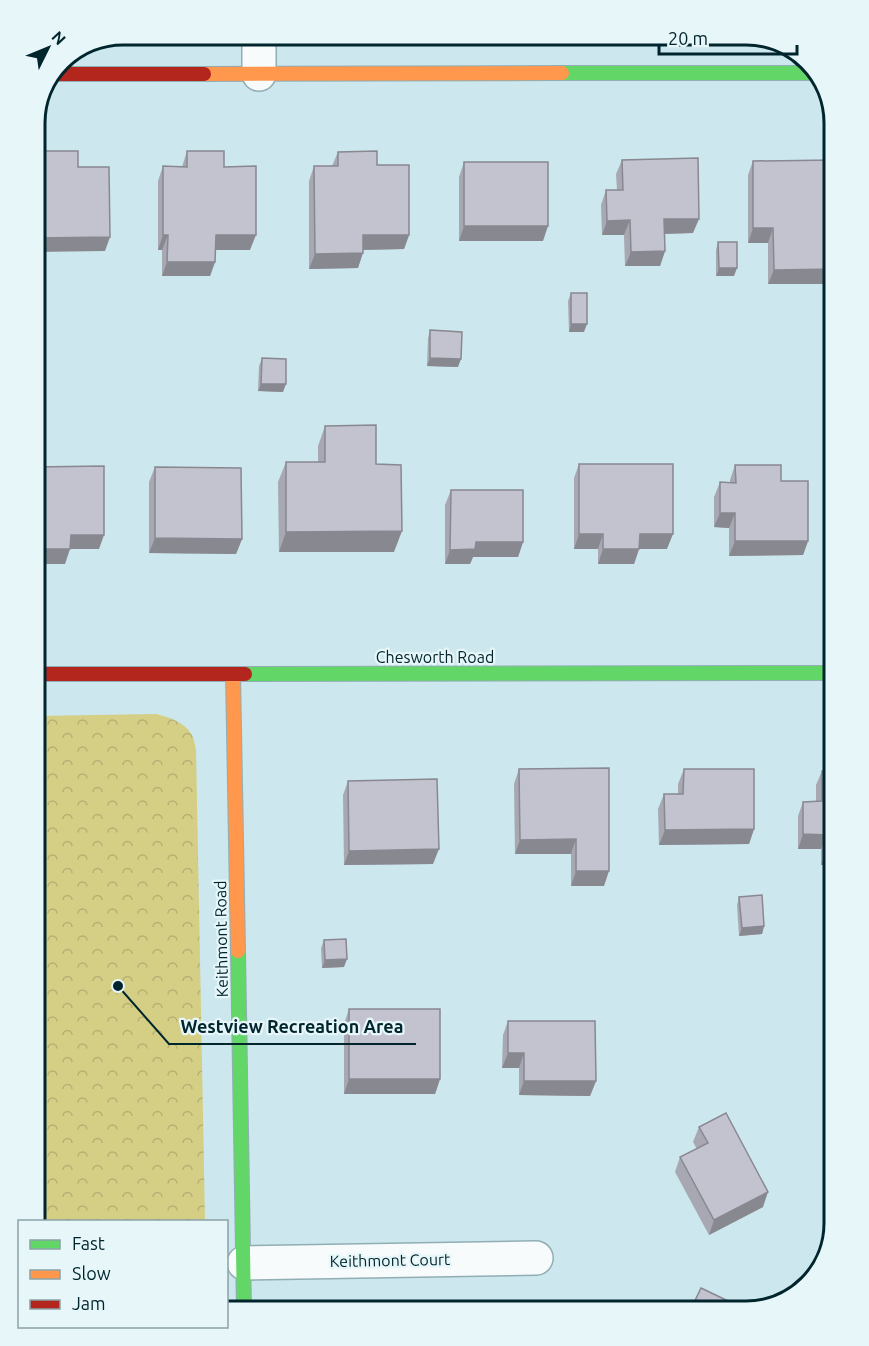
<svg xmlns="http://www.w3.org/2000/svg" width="869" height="1346" viewBox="0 0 869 1346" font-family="Ubuntu,sans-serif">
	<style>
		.park { fill: url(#park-crowns) }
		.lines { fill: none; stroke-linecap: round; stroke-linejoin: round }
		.street-casing { stroke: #91aeb4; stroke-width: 36 }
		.fast-casing { stroke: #91aeb4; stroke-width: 16 }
		.slow-casing { stroke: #91aeb4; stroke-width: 16 }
		.jam-casing { stroke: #91aeb4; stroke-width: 16 }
		.street { stroke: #f7fbfc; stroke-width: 33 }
		.fast { stroke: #63d668; stroke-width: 14 }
		.slow { stroke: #ff974d; stroke-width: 14 }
		.jam { stroke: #b3261e; stroke-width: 14 }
		.wall { fill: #a7a8b2 }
		.shaded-wall { fill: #888891 }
		.building { fill: #c2c3cf; stroke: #888891; stroke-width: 1.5 }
		.labels { text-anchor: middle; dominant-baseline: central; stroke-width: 4.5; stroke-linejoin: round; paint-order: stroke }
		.street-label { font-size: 16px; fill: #00252d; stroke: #e6f6f9 }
		.rim { fill: none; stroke: #00252d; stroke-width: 3 }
		.leader { fill: none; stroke: #00252d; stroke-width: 2 }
		.callout-dot { fill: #00252d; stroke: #e6f6f9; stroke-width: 2 }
		.callout-label { font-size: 18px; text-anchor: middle; font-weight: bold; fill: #00252d; stroke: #e6f6f9; stroke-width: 4.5; stroke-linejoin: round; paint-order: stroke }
	</style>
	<defs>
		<pattern id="park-crowns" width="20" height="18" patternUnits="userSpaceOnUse" patternTransform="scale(1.5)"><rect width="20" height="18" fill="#d5ce85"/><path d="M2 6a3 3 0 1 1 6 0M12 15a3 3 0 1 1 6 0" fill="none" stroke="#b5b173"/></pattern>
	</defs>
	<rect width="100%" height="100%" fill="#cce7ed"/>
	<path class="park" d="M156,714C168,717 185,722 192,735C194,739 195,745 196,750L205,1221H35V716Z"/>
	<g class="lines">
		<defs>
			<g id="street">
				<polyline points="259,74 259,35"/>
				<polyline points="244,1263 536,1258"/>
			</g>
			<g id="fast">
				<polyline points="562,73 816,73"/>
				<polyline points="245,674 834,673"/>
				<polyline points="238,951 244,1311"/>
			</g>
			<g id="slow">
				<polyline points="204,74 562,73"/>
				<polyline points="233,674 238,951"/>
			</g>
			<g id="jam">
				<polyline points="54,74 204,74"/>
				<polyline points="35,674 245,674"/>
			</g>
		</defs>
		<use href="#street" class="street-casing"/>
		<use href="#fast" class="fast-casing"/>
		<use href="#slow" class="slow-casing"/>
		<use href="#jam" class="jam-casing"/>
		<use href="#street" class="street"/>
		<use href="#fast" class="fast"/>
		<use href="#slow" class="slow"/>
		<use href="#jam" class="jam"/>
	</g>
	<g class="wall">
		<polygon points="41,151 78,167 105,251 36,167"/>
		<polygon points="187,151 224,167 250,250 216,250 215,262 210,276 162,276 162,250 158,250 158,181 163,166 182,167"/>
		<polygon points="338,152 377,165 409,235 404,249 363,250 358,268 309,269 309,181 314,166 332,166"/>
		<polygon points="622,160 693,233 664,234 665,251 660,266 625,266 624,235 602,235 601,205 606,190 617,190 616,174"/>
		<polygon points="753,161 834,284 768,284 768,243 748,243 748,175"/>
		<polygon points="464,162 543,241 459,241 459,177"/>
		<polygon points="718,242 734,276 716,276 716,250"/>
		<polygon points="571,293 584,332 569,332 568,301"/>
		<polygon points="430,330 458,367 427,366 428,338"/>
		<polygon points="262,358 283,392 258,391 259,366"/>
		<polygon points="325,426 376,464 394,552 279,552 278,482 286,462 318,462 318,446"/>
		<polygon points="579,464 667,549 639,549 634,564 598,564 598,549 574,549 574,478"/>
		<polygon points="735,465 781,481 808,541 803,555 729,556 729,528 714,527 714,497 720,482 730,483 730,480"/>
		<polygon points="155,467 242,539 236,554 149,553 149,482"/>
		<polygon points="451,490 523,542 518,557 473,557 470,564 445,564 445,505"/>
		<polygon points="609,768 604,886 571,886 571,854 515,854 514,784 519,769"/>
		<polygon points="684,769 754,829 749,844 659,845 658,809 664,794 678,794 678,784"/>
		<polygon points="822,771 834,771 834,865 821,865 821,849 798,849 798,816 803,802 816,801 816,785"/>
		<polygon points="348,781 433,864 344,865 343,795"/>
		<polygon points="739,897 764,926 762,934 739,936 737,905"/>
		<polygon points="324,940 344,967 322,968 321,948"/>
		<polygon points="349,1009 440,1079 435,1094 344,1094 344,1024"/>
		<polygon points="508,1021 596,1081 590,1096 519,1095 519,1068 502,1068 503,1035"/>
		<polygon points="699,1127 763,1207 709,1235 675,1172 680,1157 697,1149 693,1142"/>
	</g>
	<g class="shaded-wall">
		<polygon points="664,219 699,219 693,233 658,234"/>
		<polygon points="630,220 624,235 602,235 607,221"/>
		<polygon points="464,226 548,226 543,241 459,241"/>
		<polygon points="753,228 773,228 768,243 748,243"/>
		<polygon points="163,235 168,235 162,250 158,250"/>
		<polygon points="216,235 256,235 250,250 211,250"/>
		<polygon points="363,235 409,235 404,249 358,250"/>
		<polygon points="110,237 105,251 35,252 35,238"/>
		<polygon points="665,251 660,266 625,266 631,252"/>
		<polygon points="363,253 358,268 309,269 315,254"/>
		<polygon points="167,262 215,262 210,276 162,276"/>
		<polygon points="719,268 737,268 734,276 716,276"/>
		<polygon points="834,269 834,284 768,284 774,270"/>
		<polygon points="571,324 587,324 584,332 569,332"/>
		<polygon points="430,358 461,359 458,367 427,366"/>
		<polygon points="261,384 286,384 283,392 258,391"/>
		<polygon points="720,513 735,513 729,528 714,527"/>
		<polygon points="402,531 394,552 279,552 286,532"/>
		<polygon points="579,534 603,534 598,549 574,549"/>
		<polygon points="640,534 673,534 667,549 634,549"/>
		<polygon points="71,535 104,535 99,549 70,549 65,564 35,564 35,549"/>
		<polygon points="155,538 242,539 236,554 149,553"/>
		<polygon points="735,541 808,541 803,555 729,556"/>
		<polygon points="476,542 523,542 518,557 473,557 470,564 445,564 450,550"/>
		<polygon points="603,549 639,549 634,564 598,564"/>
		<polygon points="754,829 749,844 659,845 665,830"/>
		<polygon points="803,834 827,835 821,849 798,849"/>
		<polygon points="576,839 571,854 515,854 520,840"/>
		<polygon points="439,849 433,864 344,865 349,851"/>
		<polygon points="826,850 834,850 834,865 821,865"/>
		<polygon points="576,871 609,871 604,886 571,886"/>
		<polygon points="764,926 762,934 739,936 742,928"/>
		<polygon points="347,959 344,967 322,968 325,960"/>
		<polygon points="508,1053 524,1053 519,1068 502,1068"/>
		<polygon points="349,1079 440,1079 435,1094 344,1094"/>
		<polygon points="524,1081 596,1081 590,1096 519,1095"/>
		<polygon points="768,1192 763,1207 709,1235 714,1220"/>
	</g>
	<g class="building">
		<polygon points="41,151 78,151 78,167 109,167 110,237 35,238 35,167 42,166"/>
		<polygon points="187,151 224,151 224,167 256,166 256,235 216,235 215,262 167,262 168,235 163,235 163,166 187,167"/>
		<polygon points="377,151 377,165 409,165 409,235 363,235 363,253 315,254 314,166 338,166 338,152"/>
		<polygon points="698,158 699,219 664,219 665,251 631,252 630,220 607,221 606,190 623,190 622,160"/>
		<polygon points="834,160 834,269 774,270 773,228 753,228 753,161"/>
		<rect x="464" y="162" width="84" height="64"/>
		<polygon points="718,242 737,242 737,268 719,268"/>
		<rect x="571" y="293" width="16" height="31"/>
		<polygon points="430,330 462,332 461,359 430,358"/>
		<polygon points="262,358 286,359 286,384 261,384"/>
		<polygon points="376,425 376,464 401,465 402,531 286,532 286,462 325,462 325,426"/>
		<polygon points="579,464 673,464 673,534 640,534 639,549 603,549 603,534 579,534"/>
		<polygon points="735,465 781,465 781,481 808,481 808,541 735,541 735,513 720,513 720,482 736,483"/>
		<polygon points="104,466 104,535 71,535 70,549 35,549 35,467"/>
		<polygon points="155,467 241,468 242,539 155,538"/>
		<polygon points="451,490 523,490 523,542 476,542 475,549 450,550"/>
		<polygon points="609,768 609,871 576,871 576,839 520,840 519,769"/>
		<polygon points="684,769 754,769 754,829 665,830 664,794 683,794"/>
		<polygon points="822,771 834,771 834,850 826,850 827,835 803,834 803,802 822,801"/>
		<polygon points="437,779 439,849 349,851 348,781"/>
		<polygon points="762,895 764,926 742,928 739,897"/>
		<polygon points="346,939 347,959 325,960 324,940"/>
		<rect x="349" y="1009" width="91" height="70"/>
		<polygon points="508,1021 595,1021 596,1081 524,1081 524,1053 508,1053"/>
		<polygon points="726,1113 768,1192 714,1220 680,1157 708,1143 699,1127"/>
		<polygon points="701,1288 749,1311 690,1311"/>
	</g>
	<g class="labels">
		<g class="street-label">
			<text x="435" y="657">Chesworth Road</text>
			<text transform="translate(221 939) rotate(-91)">Keithmont Road</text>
			<text transform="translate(390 1260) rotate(-1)">Keithmont Court</text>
		</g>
	</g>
	<path d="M0 0H869V1346H0ZM123 45H746A78 78 0 0 1 824 123V1223A78 78 0 0 1 746 1301H123A78 78 0 0 1 45 1223V123A78 78 0 0 1 123 45Z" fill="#e6f6f9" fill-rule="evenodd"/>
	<path class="rim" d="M123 45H746A78 78 0 0 1 824 123V1223A78 78 0 0 1 746 1301H123A78 78 0 0 1 45 1223V123A78 78 0 0 1 123 45Z"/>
	<path class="leader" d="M118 986L169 1044H416"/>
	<circle class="callout-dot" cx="118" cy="986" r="6"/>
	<g class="callout-label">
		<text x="292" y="1033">Westview Recreation Area</text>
	</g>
	<rect x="18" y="1220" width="210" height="108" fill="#e6f6f9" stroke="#8aa2a7" stroke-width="1.5"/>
	<rect x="30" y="1240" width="30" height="9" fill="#63d668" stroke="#8aa2a7" stroke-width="1.5"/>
	<text x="72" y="1250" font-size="18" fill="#00252d">Fast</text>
	<rect x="30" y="1270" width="30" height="9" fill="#ff974d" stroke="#8aa2a7" stroke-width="1.5"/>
	<text x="72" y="1280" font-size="18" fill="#00252d">Slow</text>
	<rect x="30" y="1300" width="30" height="9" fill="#b3261e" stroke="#8aa2a7" stroke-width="1.5"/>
	<text x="72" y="1310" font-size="18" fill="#00252d">Jam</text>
	<g transform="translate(48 48) rotate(47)" stroke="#e6f6f9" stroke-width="4.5" paint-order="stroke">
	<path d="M0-4.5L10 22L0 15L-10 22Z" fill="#00252d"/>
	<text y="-9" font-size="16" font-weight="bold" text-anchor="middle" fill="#00252d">N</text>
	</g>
	<path d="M659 45v9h138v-9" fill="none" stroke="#00252d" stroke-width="3"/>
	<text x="668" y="45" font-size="18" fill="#00252d" stroke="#e6f6f9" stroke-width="4.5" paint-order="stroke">20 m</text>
</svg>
